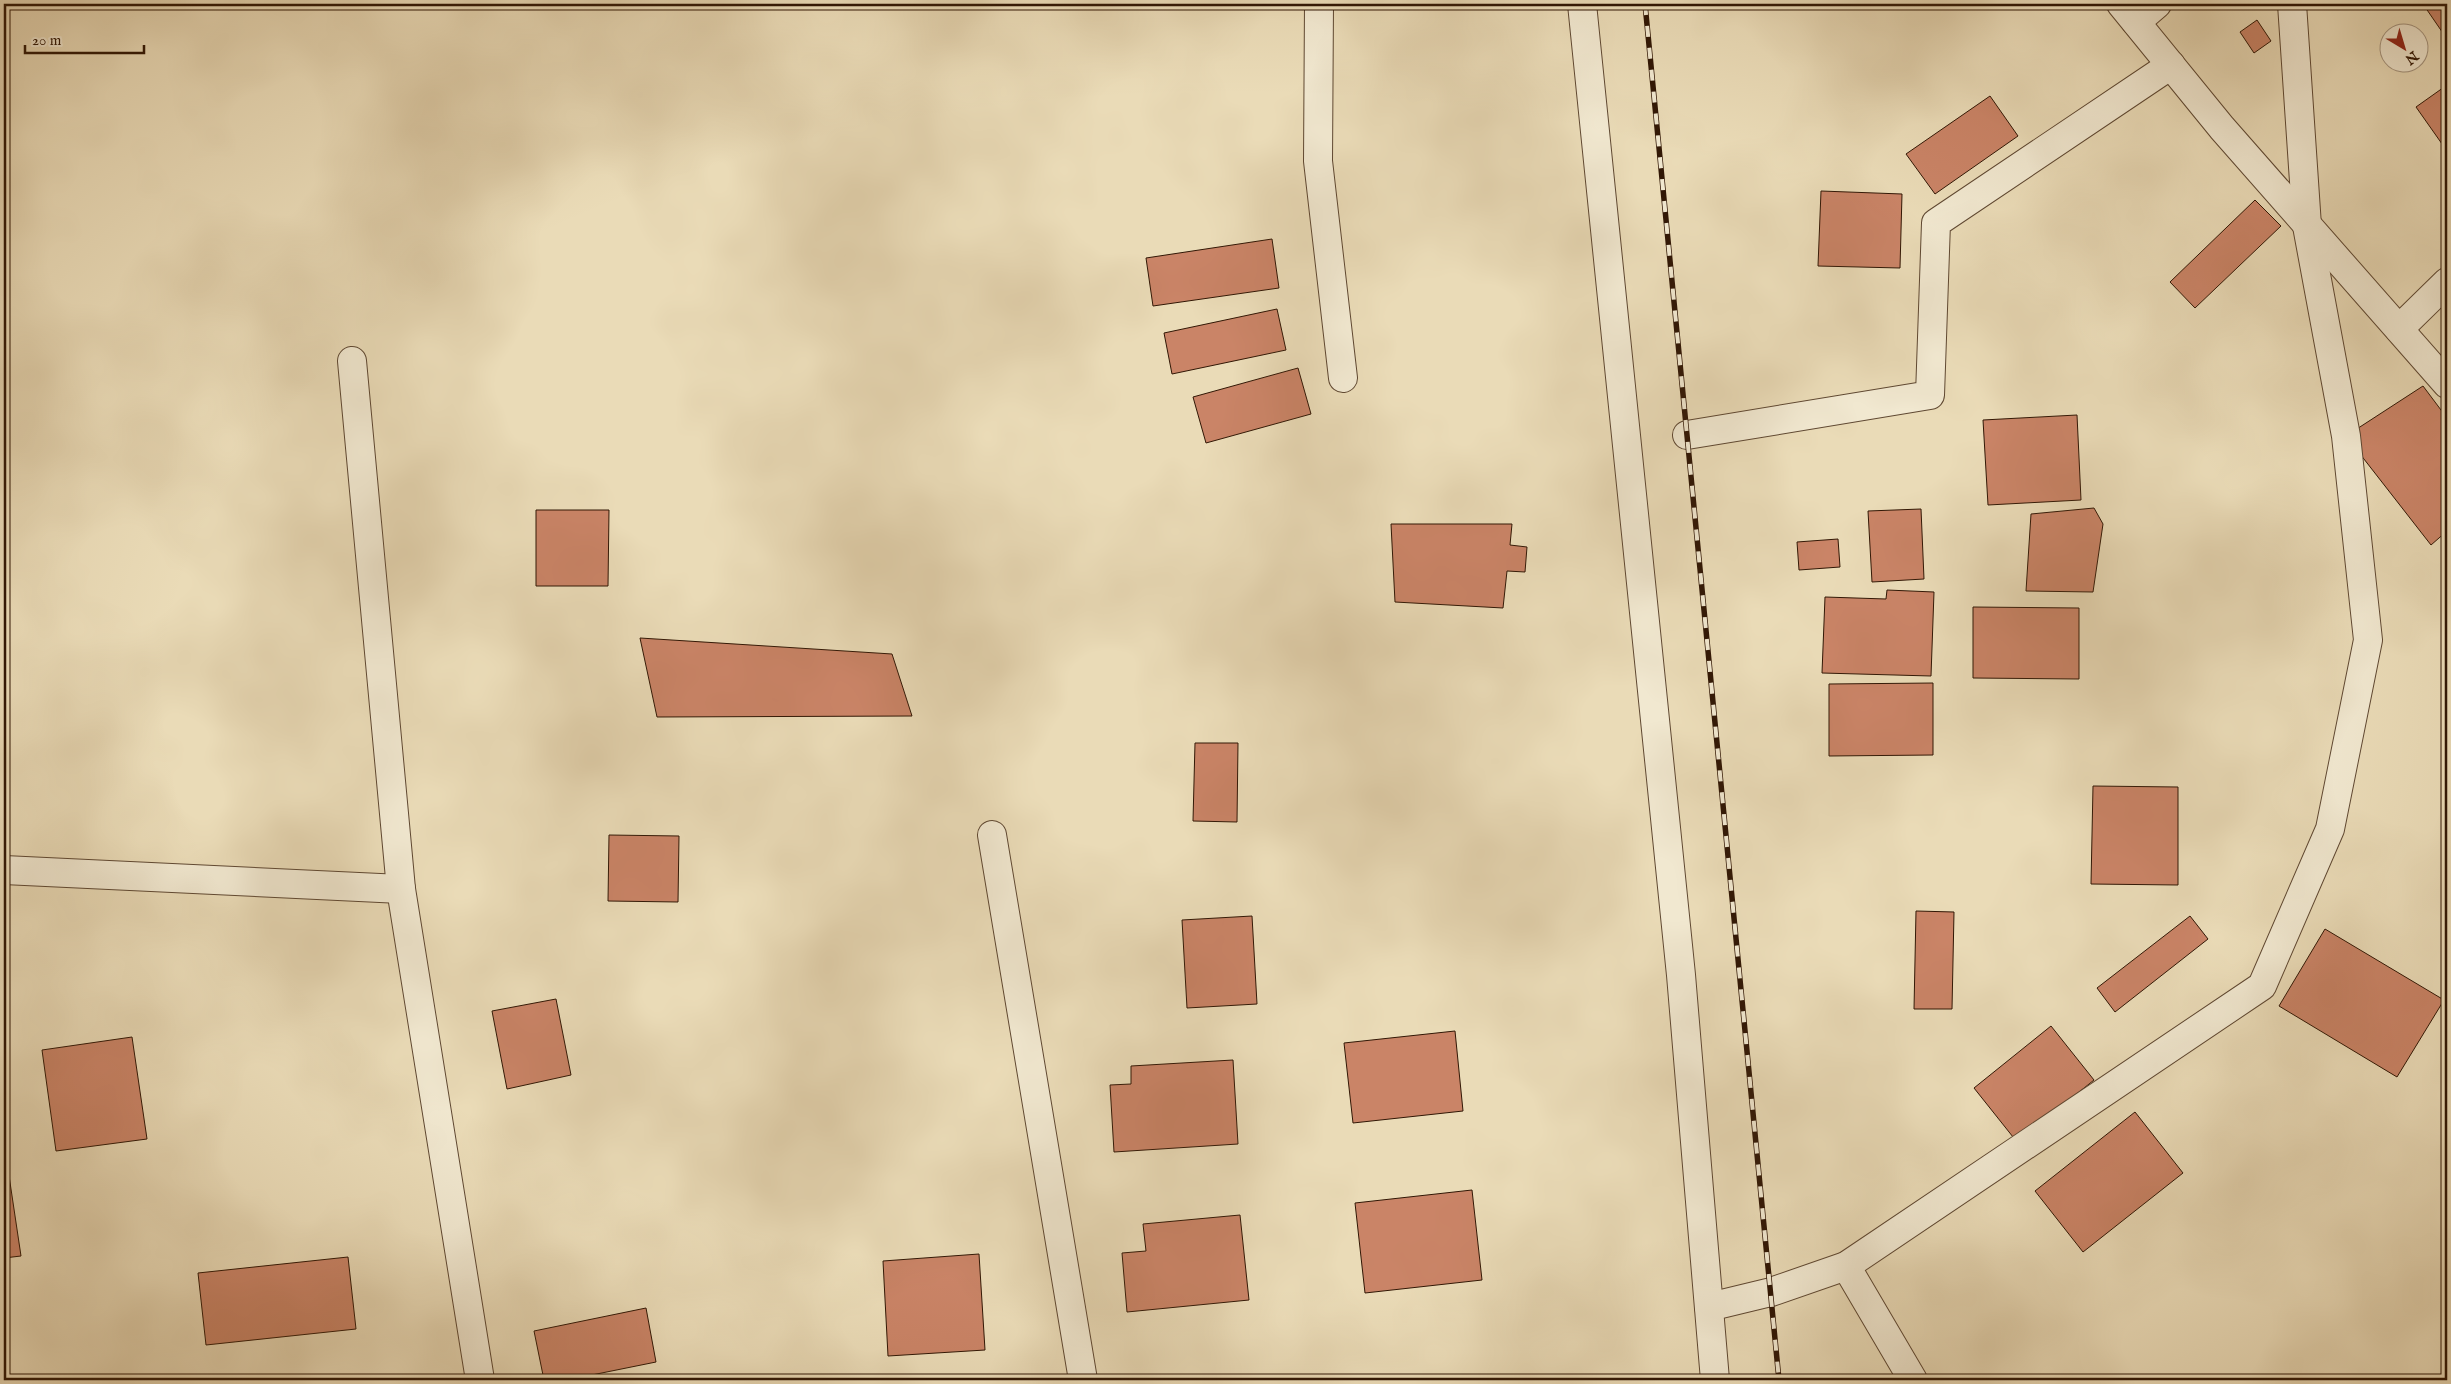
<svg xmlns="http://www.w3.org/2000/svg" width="2451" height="1384" viewBox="0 0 2451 1384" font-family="'IM FELL English',serif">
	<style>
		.building { fill: #ca8467; stroke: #311705 }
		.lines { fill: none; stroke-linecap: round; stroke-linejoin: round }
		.minor-casing { stroke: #5f4832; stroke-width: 30 }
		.minor { stroke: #f1e8d0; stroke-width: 28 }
		.rail-casing { stroke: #311705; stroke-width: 5.5 }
		.rail { stroke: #f1e8d0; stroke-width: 4; stroke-dasharray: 11; stroke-linecap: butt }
	</style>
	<rect width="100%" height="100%" fill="#eadbb7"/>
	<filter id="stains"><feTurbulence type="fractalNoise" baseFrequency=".004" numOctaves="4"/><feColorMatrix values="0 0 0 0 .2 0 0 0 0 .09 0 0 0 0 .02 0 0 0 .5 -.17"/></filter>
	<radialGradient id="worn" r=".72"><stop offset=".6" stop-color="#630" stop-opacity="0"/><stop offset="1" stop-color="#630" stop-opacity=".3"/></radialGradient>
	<g class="building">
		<polygon points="2423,4 2447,4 2447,39"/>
		<polygon points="2257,20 2271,41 2254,53 2240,32"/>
		<polygon points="2447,85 2447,151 2416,107"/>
		<polygon points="1990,96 2018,136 1935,194 1906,154"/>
		<polygon points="1821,191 1902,194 1900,268 1818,266"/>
		<polygon points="2255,200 2281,226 2195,308 2170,282"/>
		<polygon points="1272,239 1279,288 1153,306 1146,258"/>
		<polygon points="1277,309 1286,350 1172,374 1164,333"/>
		<polygon points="1298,368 1311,414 1206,443 1193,397"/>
		<polygon points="2423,386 2447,418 2447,531 2431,545 2346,436"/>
		<polygon points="2077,415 2081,500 1988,505 1983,420"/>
		<polygon points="2094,508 2103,524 2093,592 2026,591 2031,514"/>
		<polygon points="1921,509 1924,579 1872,582 1868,511"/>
		<polygon points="536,510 609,510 608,586 536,586"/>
		<polygon points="1391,524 1512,524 1510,545 1527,547 1525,572 1507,571 1503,608 1395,602"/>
		<polygon points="1838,539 1840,567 1799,570 1797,542"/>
		<polygon points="1887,590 1934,592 1931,676 1822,673 1825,597 1886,599"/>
		<polygon points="1973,607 2079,608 2079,679 1973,678"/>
		<polygon points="640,638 892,654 912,716 657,717"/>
		<polygon points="1933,683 1933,755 1829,756 1829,684"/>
		<polygon points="1195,743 1238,743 1237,822 1193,821"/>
		<polygon points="2093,786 2178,787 2178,885 2091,884"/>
		<polygon points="609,835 679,836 678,902 608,901"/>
		<polygon points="1916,911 1954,912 1952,1009 1914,1009"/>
		<polygon points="1252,916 1257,1004 1187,1008 1182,920"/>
		<polygon points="2190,916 2208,939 2115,1012 2097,988"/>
		<polygon points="2325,929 2444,1000 2397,1077 2279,1006"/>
		<polygon points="556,999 571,1075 507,1089 492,1011"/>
		<polygon points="2051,1026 2094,1080 2017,1142 1974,1088"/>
		<polygon points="1455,1031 1463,1111 1353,1123 1344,1043"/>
		<polygon points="132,1037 147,1139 56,1151 42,1050"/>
		<polygon points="1233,1060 1238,1144 1114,1152 1110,1085 1131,1084 1131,1066"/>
		<polygon points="2135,1112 2183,1173 2083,1252 2035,1191"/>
		<polygon points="8,1169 21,1256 4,1258 4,1170"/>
		<polygon points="1472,1190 1482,1280 1365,1293 1355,1203"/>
		<polygon points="1240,1215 1249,1300 1127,1312 1122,1253 1146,1251 1143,1224"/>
		<polygon points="979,1254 985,1350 888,1356 883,1261"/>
		<polygon points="348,1257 356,1329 206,1345 198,1273"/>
		<polygon points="646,1308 656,1362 567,1380 544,1380 534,1331"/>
		<polygon points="1258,1377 1258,1380 1225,1380"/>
	</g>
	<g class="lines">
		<defs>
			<g id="minor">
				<polyline points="1319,4 1318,161 1343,378"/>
				<polyline points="1582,4 1681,975 1715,1380"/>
				<polyline points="2121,4 2222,128 2447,384"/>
				<polyline points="2136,22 2157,4"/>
				<polyline points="2399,329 2447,282"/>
				<polyline points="352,361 401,889 480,1380"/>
				<polyline points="1687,435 1930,395 1936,223 2171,65"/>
				<polyline points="992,835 1083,1380"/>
				<polyline points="4,870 401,889"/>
				<polyline points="1846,1266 1913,1380"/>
				<polyline points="1709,1307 1771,1292 1846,1266 2262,986 2330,829 2368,640 2346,436 2307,226 2292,4"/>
			</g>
		</defs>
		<use href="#minor" class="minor-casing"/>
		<use href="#minor" class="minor"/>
		<defs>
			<polyline id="rail" points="1645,4 1779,1380"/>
		</defs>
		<use href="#rail" class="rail-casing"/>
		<use href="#rail" class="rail"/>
	</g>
	<rect width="2451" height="1384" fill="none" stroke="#eadbb7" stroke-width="20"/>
	<rect x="5" y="5" width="2441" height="1374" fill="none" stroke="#311705" stroke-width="2.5"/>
	<rect x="10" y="10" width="2431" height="1364" fill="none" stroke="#311705"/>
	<g transform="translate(2404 48) rotate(142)"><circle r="24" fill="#f1e8d0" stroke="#a4947f"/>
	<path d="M0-4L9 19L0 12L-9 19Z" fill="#8f2418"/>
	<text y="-8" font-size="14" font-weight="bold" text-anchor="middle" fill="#311705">N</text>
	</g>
	<path d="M25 45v8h119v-8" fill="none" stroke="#311705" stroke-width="2.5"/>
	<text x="32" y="45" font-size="15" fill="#311705" stroke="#f1e8d0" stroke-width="4" paint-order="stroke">20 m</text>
	<rect width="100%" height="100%" filter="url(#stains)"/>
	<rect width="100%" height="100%" fill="url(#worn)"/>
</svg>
